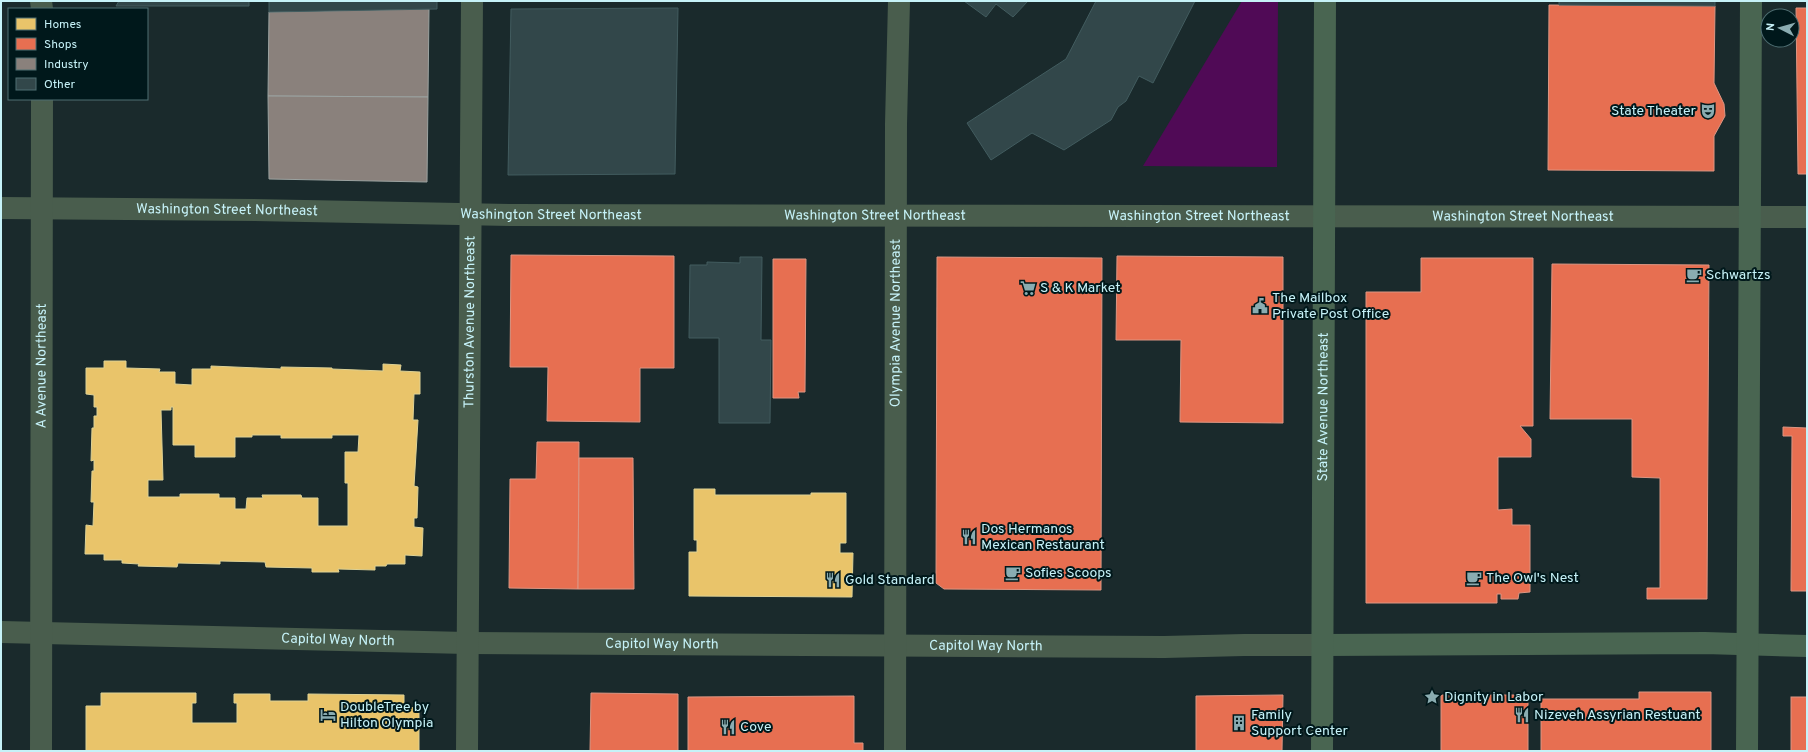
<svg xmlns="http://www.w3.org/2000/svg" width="1808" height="752" viewBox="0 0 1808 752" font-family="Overpass,sans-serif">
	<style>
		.green { fill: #500a56 }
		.homes { fill: #e9c46a; stroke: #ded295; fill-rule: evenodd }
		.shops { fill: #e76f51; stroke: #dd9683 }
		.industry { fill: #8a817c; stroke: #9ca3a1 }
		.building { fill: #32474a; stroke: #425c5f }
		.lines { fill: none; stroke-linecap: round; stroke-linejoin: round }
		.minor { stroke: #495d4d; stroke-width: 22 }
		.major { stroke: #496551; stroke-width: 22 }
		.labels { text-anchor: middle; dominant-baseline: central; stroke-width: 4; stroke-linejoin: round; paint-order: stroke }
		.poi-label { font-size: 14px; fill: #c6f2f8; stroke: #00181b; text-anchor: start }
		.street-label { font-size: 14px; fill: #c6f2f8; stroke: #00181b }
	</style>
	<rect width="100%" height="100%" fill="#1a2a2c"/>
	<polygon class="green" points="1242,1 1278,1 1277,167 1143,166"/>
	<g class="homes">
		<path d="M104,361H126V368L160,369L159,372H175V384L192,385V369H211V366L281,369V367L332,368V369L383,371V364L401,365L400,371L420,372V394H414L413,420H418L414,486L418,487L417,518H414V527L423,528L422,556L405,555V564H387L386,566H375V570L338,569L339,572H312V568L266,567L265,562L220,561V564L178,563L177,567L138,566L139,564L122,563V560H104V554H85L86,525L93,526L94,502H91L92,471H94V460L91,461L92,428H94V416H97V407H94V395L86,394V368H104ZM171,407H173V445H195V457H235V437H252V435H281V438H332V435H359L358,452H345V483H348V526H318V498H302L301,495H262L263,498H247L246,509H235V498H219V494H180V497H148V480H163L161,410H171Z"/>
		<polygon points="694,489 715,489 715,495 811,495 811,493 846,493 846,543 840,543 840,553 853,553 852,597 689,596 689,552 697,552 697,540 694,540"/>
		<polygon points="101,693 196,693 196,703 192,703 192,723 237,723 237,703 234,703 234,694 270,694 270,701 308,701 308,694 404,695 404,707 419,708 419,751 86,751 86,706 101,706"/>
	</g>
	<g class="shops">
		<polygon points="1549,5 1715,6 1714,83 1724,104 1725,116 1714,136 1714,171 1548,170"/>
		<polygon points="1796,8 1807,8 1807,174 1798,174"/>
		<polygon points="511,255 674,256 674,368 640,368 640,422 547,421 548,367 510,367"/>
		<polygon points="1117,256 1283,257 1283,423 1180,422 1181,340 1116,340"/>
		<polygon points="937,257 1102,258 1101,590 944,589 936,583"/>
		<polygon points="1421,258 1533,258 1533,426 1520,426 1531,439 1531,457 1498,457 1498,510 1512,509 1512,525 1530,525 1530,592 1519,593 1518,599 1501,599 1501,594 1497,594 1497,603 1366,603 1366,292 1421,292"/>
		<polygon points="773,259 806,259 805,392 798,392 799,398 773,398"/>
		<polygon points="1552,264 1709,265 1707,599 1647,599 1647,588 1660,588 1660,478 1632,477 1632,419 1550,419"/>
		<polygon points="1783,427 1807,428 1807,591 1791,591 1792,436 1783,436"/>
		<polygon points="537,442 579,442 578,589 509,588 510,479 536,479"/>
		<polygon points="579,458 633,458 634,589 578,589"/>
		<polygon points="1639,692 1711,692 1711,751 1541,751 1541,699 1639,699"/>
		<polygon points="591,693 678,694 678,751 590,751"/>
		<polygon points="1283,695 1282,751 1196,751 1196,696"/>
		<rect x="1441" y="695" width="87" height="56"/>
		<polygon points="854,696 854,743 863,743 863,751 688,751 688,697"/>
		<rect x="1791" y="697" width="16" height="54"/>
	</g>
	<g class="industry">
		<polygon points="429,9 428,97 268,96 269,12"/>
		<polygon points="268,96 428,97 427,182 269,179"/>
	</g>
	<g class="building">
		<polygon points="119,1 249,1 249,6 116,6"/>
		<polygon points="269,1 437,1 437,9 269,12"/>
		<polygon points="964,1 1028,1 1013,17 996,4 986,17"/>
		<polygon points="1096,1 1195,1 1153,83 1139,76 1126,101 1118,107 1111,120 1064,150 1032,133 991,160 967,123 1066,59"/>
		<polygon points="1559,1 1715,1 1715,6 1559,5"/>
		<polygon points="678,8 675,174 508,175 511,9"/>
		<polygon points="740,257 762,257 761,340 771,340 770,423 719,423 719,338 689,338 690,265 707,265 707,262 740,263"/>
	</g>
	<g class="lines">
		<g class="minor">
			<polyline points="41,1 42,9"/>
			<path id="s1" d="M1,208L254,210L510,215L1807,217"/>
			<path id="s2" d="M1,632L467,643L1164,647L1244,645H1323"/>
			<path id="s3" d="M41,751L42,99"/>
			<path id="s4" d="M467,751L472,1"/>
			<path id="s5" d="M895,751L896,124L899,1"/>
		</g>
		<g class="major">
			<polyline points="1323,645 1705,643 1807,646"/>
			<path id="s6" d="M1322,751L1325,1"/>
			<polyline points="1747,751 1751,1"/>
		</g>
	</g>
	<defs>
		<symbol id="theatre-bare" viewBox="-9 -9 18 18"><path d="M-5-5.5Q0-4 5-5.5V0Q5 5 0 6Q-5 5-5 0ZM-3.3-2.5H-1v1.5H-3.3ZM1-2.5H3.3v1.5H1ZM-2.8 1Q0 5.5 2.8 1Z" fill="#8aacb1" stroke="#00181b" stroke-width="2.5" paint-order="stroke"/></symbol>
		<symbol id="cafe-bare" viewBox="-9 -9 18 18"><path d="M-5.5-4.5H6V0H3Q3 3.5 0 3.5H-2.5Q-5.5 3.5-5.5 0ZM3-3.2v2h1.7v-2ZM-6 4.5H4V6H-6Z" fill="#8aacb1" stroke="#00181b" stroke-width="2.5" paint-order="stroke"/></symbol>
		<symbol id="supermarket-bare" viewBox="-9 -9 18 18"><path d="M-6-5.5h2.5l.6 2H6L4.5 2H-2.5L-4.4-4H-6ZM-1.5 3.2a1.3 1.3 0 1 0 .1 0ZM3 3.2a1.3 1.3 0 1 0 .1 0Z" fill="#8aacb1" stroke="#00181b" stroke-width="2.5" paint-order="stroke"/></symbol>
		<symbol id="civic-bare" viewBox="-9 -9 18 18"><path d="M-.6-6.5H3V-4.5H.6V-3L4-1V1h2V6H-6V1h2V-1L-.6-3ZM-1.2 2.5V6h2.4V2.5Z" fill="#8aacb1" stroke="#00181b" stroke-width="2.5" paint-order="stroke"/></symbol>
		<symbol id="restaurant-bare" viewBox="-9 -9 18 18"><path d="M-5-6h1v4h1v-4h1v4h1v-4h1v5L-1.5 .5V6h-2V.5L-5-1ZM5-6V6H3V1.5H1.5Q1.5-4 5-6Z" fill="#8aacb1" stroke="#00181b" stroke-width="2.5" paint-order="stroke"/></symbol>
		<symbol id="sight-bare" viewBox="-9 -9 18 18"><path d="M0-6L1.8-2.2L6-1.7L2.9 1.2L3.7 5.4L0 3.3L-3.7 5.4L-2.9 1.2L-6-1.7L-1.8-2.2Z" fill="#8aacb1" stroke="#00181b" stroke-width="2.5" paint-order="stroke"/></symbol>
		<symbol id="hotel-bare" viewBox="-9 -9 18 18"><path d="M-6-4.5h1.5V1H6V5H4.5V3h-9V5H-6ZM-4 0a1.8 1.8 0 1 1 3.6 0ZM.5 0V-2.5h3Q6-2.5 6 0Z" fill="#8aacb1" stroke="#00181b" stroke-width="2.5" paint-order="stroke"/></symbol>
		<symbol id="building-bare" viewBox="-9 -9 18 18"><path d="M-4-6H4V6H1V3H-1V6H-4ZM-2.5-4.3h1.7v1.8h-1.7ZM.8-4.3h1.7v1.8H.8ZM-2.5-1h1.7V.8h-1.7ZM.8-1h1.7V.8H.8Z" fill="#8aacb1" stroke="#00181b" stroke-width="2.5" paint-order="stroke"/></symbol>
	</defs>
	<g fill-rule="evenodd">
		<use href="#theatre-bare" x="1697" y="100" width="22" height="22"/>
		<use href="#cafe-bare" x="1683" y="264" width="22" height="22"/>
		<use href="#supermarket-bare" x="1017" y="277" width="22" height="22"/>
		<use href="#civic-bare" x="1249" y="295" width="22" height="22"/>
		<use href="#restaurant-bare" x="958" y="526" width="22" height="22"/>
		<use href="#cafe-bare" x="1002" y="562" width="22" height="22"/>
		<use href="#cafe-bare" x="1463" y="567" width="22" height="22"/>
		<use href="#restaurant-bare" x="822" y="569" width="22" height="22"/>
		<use href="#sight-bare" x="1421" y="686" width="22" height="22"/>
		<use href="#hotel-bare" x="317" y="704" width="22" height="22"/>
		<use href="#restaurant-bare" x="1511" y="704" width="22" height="22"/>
		<use href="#building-bare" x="1228" y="712" width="22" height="22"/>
		<use href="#restaurant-bare" x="717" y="716" width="22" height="22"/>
	</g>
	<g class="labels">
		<g class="poi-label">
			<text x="1696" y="111" text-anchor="end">State Theater</text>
			<text x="1706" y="275">Schwartzs</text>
			<text x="1040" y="288">S &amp; K Market</text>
			<text x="1272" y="298">The Mailbox<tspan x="1272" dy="16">Private Post Office</tspan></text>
			<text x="981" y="529">Dos Hermanos<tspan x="981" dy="16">Mexican Restaurant</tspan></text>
			<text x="1025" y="573">Sofies Scoops</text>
			<text x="1486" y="578">The Owl's Nest</text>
			<text x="845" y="580">Gold Standard</text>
			<text x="1444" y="697">Dignity in Labor</text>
			<text x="340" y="707">DoubleTree by<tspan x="340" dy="16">Hilton Olympia</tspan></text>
			<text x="1251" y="715">Family<tspan x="1251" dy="16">Support Center</tspan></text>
			<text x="1534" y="715">Nizeveh Assyrian Restuant</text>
			<text x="740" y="727">Cove</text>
		</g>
		<g class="street-label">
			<text stroke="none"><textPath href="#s1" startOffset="226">Washington Street Northeast</textPath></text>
			<text stroke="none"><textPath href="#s1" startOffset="550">Washington Street Northeast</textPath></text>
			<text stroke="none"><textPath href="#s1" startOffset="874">Washington Street Northeast</textPath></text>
			<text stroke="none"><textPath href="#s1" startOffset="1198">Washington Street Northeast</textPath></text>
			<text stroke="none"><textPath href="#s1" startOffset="1522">Washington Street Northeast</textPath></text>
			<text stroke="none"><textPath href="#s4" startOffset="429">Thurston Avenue Northeast</textPath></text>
			<text stroke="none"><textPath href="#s5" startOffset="428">Olympia Avenue Northeast</textPath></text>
			<text stroke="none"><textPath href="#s3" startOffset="385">A Avenue Northeast</textPath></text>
			<text stroke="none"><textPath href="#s6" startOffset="344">State Avenue Northeast</textPath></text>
			<text stroke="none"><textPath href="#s2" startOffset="337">Capitol Way North</textPath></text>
			<text stroke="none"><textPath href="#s2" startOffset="661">Capitol Way North</textPath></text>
			<text stroke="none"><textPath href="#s2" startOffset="985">Capitol Way North</textPath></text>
		</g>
	</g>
	<rect width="1808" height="752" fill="none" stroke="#c6f2f8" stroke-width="4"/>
	<rect x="8" y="8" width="140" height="92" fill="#00181b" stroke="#4f6f73"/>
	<rect x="16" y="18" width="20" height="12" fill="#e9c46a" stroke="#4f6f73"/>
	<text x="44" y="28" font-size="12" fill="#c6f2f8">Homes</text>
	<rect x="16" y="38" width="20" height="12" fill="#e76f51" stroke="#4f6f73"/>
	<text x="44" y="48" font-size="12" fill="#c6f2f8">Shops</text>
	<rect x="16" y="58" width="20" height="12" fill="#8a817c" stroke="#4f6f73"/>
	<text x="44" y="68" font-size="12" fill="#c6f2f8">Industry</text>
	<rect x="16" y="78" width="20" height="12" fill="#32474a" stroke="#4f6f73"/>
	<text x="44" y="88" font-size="12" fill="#c6f2f8">Other</text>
	<g transform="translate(1780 28) rotate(276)"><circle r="19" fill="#00181b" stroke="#4f6f73"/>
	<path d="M0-3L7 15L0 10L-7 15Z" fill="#8aacb1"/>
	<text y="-6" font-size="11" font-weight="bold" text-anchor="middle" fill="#c6f2f8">N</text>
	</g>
</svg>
